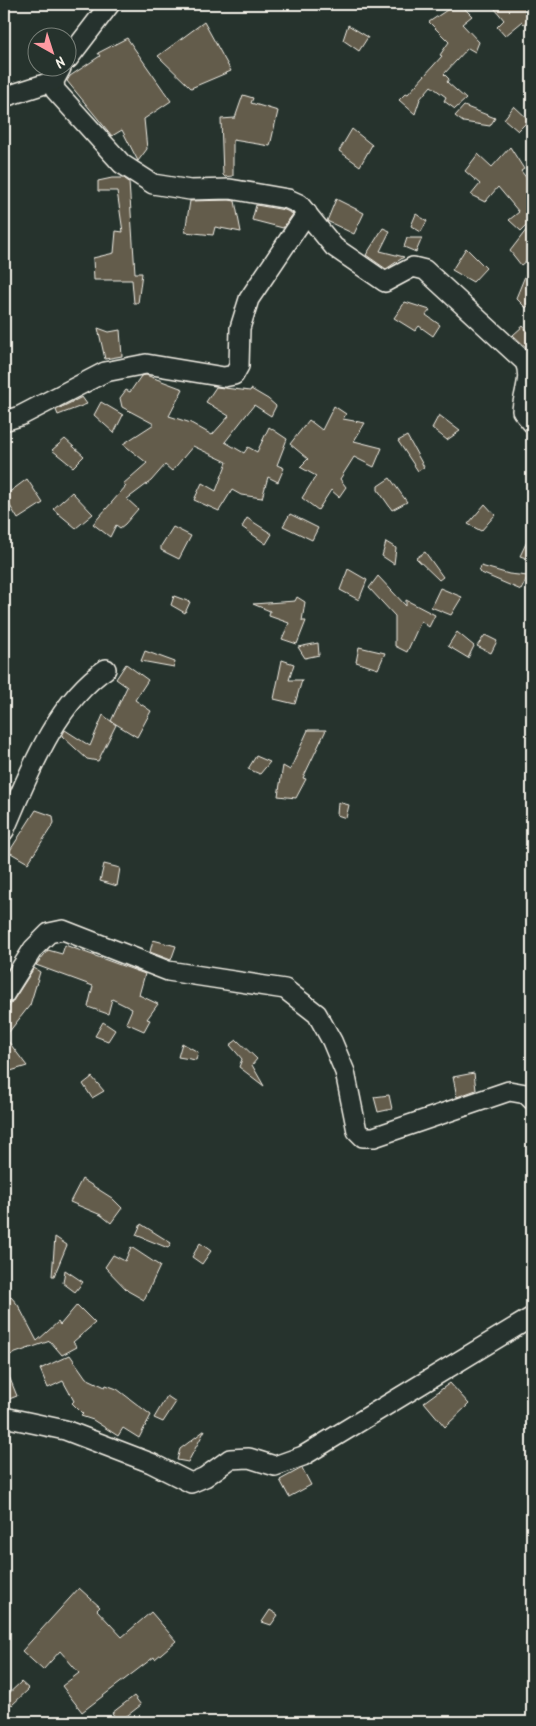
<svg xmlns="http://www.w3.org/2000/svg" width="536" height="1726" viewBox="0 0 536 1726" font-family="Kalam,sans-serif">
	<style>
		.building { fill: #635c4c; stroke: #f4f1e8 }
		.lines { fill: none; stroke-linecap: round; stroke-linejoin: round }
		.minor-casing { stroke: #f4f1e8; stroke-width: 22 }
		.minor { stroke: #26332d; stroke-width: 19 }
	</style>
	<rect width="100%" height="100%" fill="#26332d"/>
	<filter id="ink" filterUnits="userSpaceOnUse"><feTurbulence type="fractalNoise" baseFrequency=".02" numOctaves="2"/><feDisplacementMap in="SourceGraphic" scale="10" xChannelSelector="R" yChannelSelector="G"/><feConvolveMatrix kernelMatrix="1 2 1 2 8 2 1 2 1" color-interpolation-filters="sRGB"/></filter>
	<g filter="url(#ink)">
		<g class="building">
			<polygon points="456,4 460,4 472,16 462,24 479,42 475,52 468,48 444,74 449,79 447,82 466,99 455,109 444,101 446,97 431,86 420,99 415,114 399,100 406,93 408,94 442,56 440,55 449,42 429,22"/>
			<polygon points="491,4 532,4 532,13 524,24 522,22 505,36 497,27 504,20"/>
			<polygon points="204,22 231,71 191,88 158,56"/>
			<polygon points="348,25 368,37 359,51 343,40"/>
			<polygon points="127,38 171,101 144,119 147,149 138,161 122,130 112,136 67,81 70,76 100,56 98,53"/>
			<polygon points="243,95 253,98 251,103 278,111 270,146 233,140 233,176 225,177 223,175 221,119 235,118"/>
			<polygon points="464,106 495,118 490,126 463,122 455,116"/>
			<polygon points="514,106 529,120 518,131 504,119"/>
			<polygon points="352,129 372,145 360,166 339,151"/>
			<polygon points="510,147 524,169 521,171 532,185 532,220 521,231 509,220 519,212 498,187 485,202 471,195 480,184 465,171 478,154 492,167"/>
			<polygon points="112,178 124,178 129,182 135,273 142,273 138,303 134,303 132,280 94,280 93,258 114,253 116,231 123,232 117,191 98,191 98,181"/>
			<polygon points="336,199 364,213 354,234 327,221"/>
			<polygon points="229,200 235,201 241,232 215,227 213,235 185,232 190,201"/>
			<polygon points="256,205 285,210 293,214 283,228 252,220"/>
			<polygon points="416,214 427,221 421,232 411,226"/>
			<polygon points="383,228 390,231 380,251 404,257 386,269 366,255"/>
			<polygon points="527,229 532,236 532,256 521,265 510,251"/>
			<polygon points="407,238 422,238 416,252 404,247"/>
			<polygon points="466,248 486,268 473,282 452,270"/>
			<polygon points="532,259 532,301 526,308 516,298"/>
			<polygon points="405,302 430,310 426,315 440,325 433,336 419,326 415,331 394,318"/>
			<polygon points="523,326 532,336 532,353 513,335"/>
			<polygon points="98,328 109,332 120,330 122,356 105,359"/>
			<polygon points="146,375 183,389 169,416 191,423 212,435 229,416 206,402 216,387 250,391 251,389 268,399 276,406 271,416 254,405 225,442 244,453 248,447 257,452 269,427 287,439 277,465 284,468 278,482 268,477 262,498 241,495 232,490 219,511 194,500 202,483 216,491 227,462 193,446 172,471 165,465 151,481 127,499 138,509 125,524 120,528 116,525 110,537 93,524 126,486 123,484 147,463 123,444 154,424 122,407 120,398 126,390 130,392 141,376"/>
			<polygon points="82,397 87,404 58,415 56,410"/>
			<polygon points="101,402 123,415 114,433 94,415"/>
			<polygon points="334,406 346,414 343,419 365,423 354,441 382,448 374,467 354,457 340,479 346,487 339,497 331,490 318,510 302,498 316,476 300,467 308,459 290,444 309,420 322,430"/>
			<polygon points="439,415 460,431 447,440 432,428"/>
			<polygon points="407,436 424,467 418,471 398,441"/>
			<polygon points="65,439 84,456 73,467 52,450"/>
			<polygon points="390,478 407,502 392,510 378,490 378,486"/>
			<polygon points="27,479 43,503 18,519 4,496"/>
			<polygon points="72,492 93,514 76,528 53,509"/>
			<polygon points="485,504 495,515 481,531 468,524"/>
			<polygon points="290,514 318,528 312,540 283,526"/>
			<polygon points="247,518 272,534 266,544 242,527"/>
			<polygon points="173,527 191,536 179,559 161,550 161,546"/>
			<polygon points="532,531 532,560 520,556"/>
			<polygon points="386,542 396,548 394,564 382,556"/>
			<polygon points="425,552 443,577 439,580 416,558"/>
			<polygon points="481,566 509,574 528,576 521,590 479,572"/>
			<polygon points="348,569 367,580 359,600 340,590"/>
			<polygon points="378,576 406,606 406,600 435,615 429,627 421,621 407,652 395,646 395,616 369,588"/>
			<polygon points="440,588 462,597 451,615 431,607"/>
			<polygon points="174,596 190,602 185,613 171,605"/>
			<polygon points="297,597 305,602 302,621 306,621 297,644 282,639 289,623 269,616 270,611 253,604 295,601"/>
			<polygon points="457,632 474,646 468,658 448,646"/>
			<polygon points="485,635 497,641 491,653 477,646"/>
			<polygon points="318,643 319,655 305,658 298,647"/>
			<polygon points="359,647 385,653 378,669 356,662"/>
			<polygon points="145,651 175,662 174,667 141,661"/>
			<polygon points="282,660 294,664 289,680 302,680 295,704 274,699"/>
			<polygon points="126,664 148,680 135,700 151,711 137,737 111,721 127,687 116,679"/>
			<polygon points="103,715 116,725 98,761 87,759 62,736 65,730 90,746"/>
			<polygon points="308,730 326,730 303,778 306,779 296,798 278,796 283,766 290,770"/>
			<polygon points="256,756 270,762 260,774 248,769"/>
			<polygon points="338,802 349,805 346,818 337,815"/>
			<polygon points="36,810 53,816 54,823 28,863 9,852"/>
			<polygon points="104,864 120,868 117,886 100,881"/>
			<polygon points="153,940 176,946 171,960 150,952"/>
			<polygon points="65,945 145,974 139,995 158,1004 147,1019 150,1020 144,1031 126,1023 132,1009 112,999 108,1014 88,1007 93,986 36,965 48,950 62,954"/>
			<polygon points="34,968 40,972 30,1005 5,1037 27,1066 4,1073 4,1015"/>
			<polygon points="103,1022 115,1030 108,1041 95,1036"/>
			<polygon points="237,1040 257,1059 252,1065 264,1086 239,1067 242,1059 230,1045"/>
			<polygon points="182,1043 198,1052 196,1060 178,1057"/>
			<polygon points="474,1073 476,1090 457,1097 453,1077"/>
			<polygon points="92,1077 104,1091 92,1098 83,1084"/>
			<polygon points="389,1095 392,1109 378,1112 374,1097"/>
			<polygon points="82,1179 112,1198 122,1208 111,1223 101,1215 70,1202"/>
			<polygon points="141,1224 171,1243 168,1248 136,1235"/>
			<polygon points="55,1237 67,1245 54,1276 52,1276"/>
			<polygon points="200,1243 211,1251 202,1264 192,1257"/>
			<polygon points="131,1247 160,1266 144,1300 128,1291 105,1267 113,1255 125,1261"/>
			<polygon points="65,1270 83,1282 75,1292 63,1283"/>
			<polygon points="11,1297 18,1305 37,1341 58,1322 60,1325 77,1305 95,1323 73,1342 77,1347 62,1355 50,1341 4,1357 4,1299"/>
			<polygon points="70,1355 86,1378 105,1387 106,1385 117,1389 151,1415 139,1438 123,1428 118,1436 93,1420 81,1416 83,1414 72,1403 74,1401 63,1381 48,1388 40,1369"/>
			<polygon points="4,1364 17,1396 4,1401"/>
			<polygon points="450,1383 469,1404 445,1427 424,1402"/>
			<polygon points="167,1396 176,1402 163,1422 154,1418"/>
			<polygon points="205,1430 188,1462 177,1460 180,1449"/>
			<polygon points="302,1468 311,1485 289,1497 280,1480"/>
			<polygon points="79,1588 100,1607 97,1610 122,1637 151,1612 176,1641 155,1659 154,1657 82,1712 62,1686 79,1673 60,1651 43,1670 22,1651"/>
			<polygon points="270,1610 278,1615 271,1625 262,1622"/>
			<polygon points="21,1682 29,1689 12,1705 5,1697"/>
			<polygon points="134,1696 141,1705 119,1722 112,1713"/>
		</g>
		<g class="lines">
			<defs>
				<g id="minor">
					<polyline points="68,59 110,4"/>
					<path d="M61,68L54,81L55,90L122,164L153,184L190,190L230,189L288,199L299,204L334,247L385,282L413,267L425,270L525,362C532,379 523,393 522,411L532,423"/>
					<polyline points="4,97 54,81"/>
					<polyline points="4,421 20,416 105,372 146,364 224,377 234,375 239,366 240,328 249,299 307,213"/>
					<path d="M4,831C28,776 55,703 106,669"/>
					<polyline points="4,995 33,949 49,933 63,930 168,971 285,989 317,1014 332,1041 345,1072 357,1131 363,1137 374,1137 509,1091 526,1094 532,1100"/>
					<polyline points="4,1417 65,1430 151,1463 191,1483 205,1477 230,1459 249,1458 275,1466 303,1456 532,1317"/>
				</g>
			</defs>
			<use href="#minor" class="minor-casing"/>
			<use href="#minor" class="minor"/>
		</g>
	</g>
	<rect width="536" height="1726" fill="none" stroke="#26332d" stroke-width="20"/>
	<rect x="10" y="10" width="516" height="1706" fill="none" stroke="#f4f1e8" stroke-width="2" filter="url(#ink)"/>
	<g transform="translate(52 52) rotate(141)"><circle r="24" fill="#26332d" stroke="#787f78"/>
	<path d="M0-4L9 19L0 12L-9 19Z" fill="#ff9aa2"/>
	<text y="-8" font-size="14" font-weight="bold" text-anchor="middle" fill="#f4f1e8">N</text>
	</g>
</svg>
